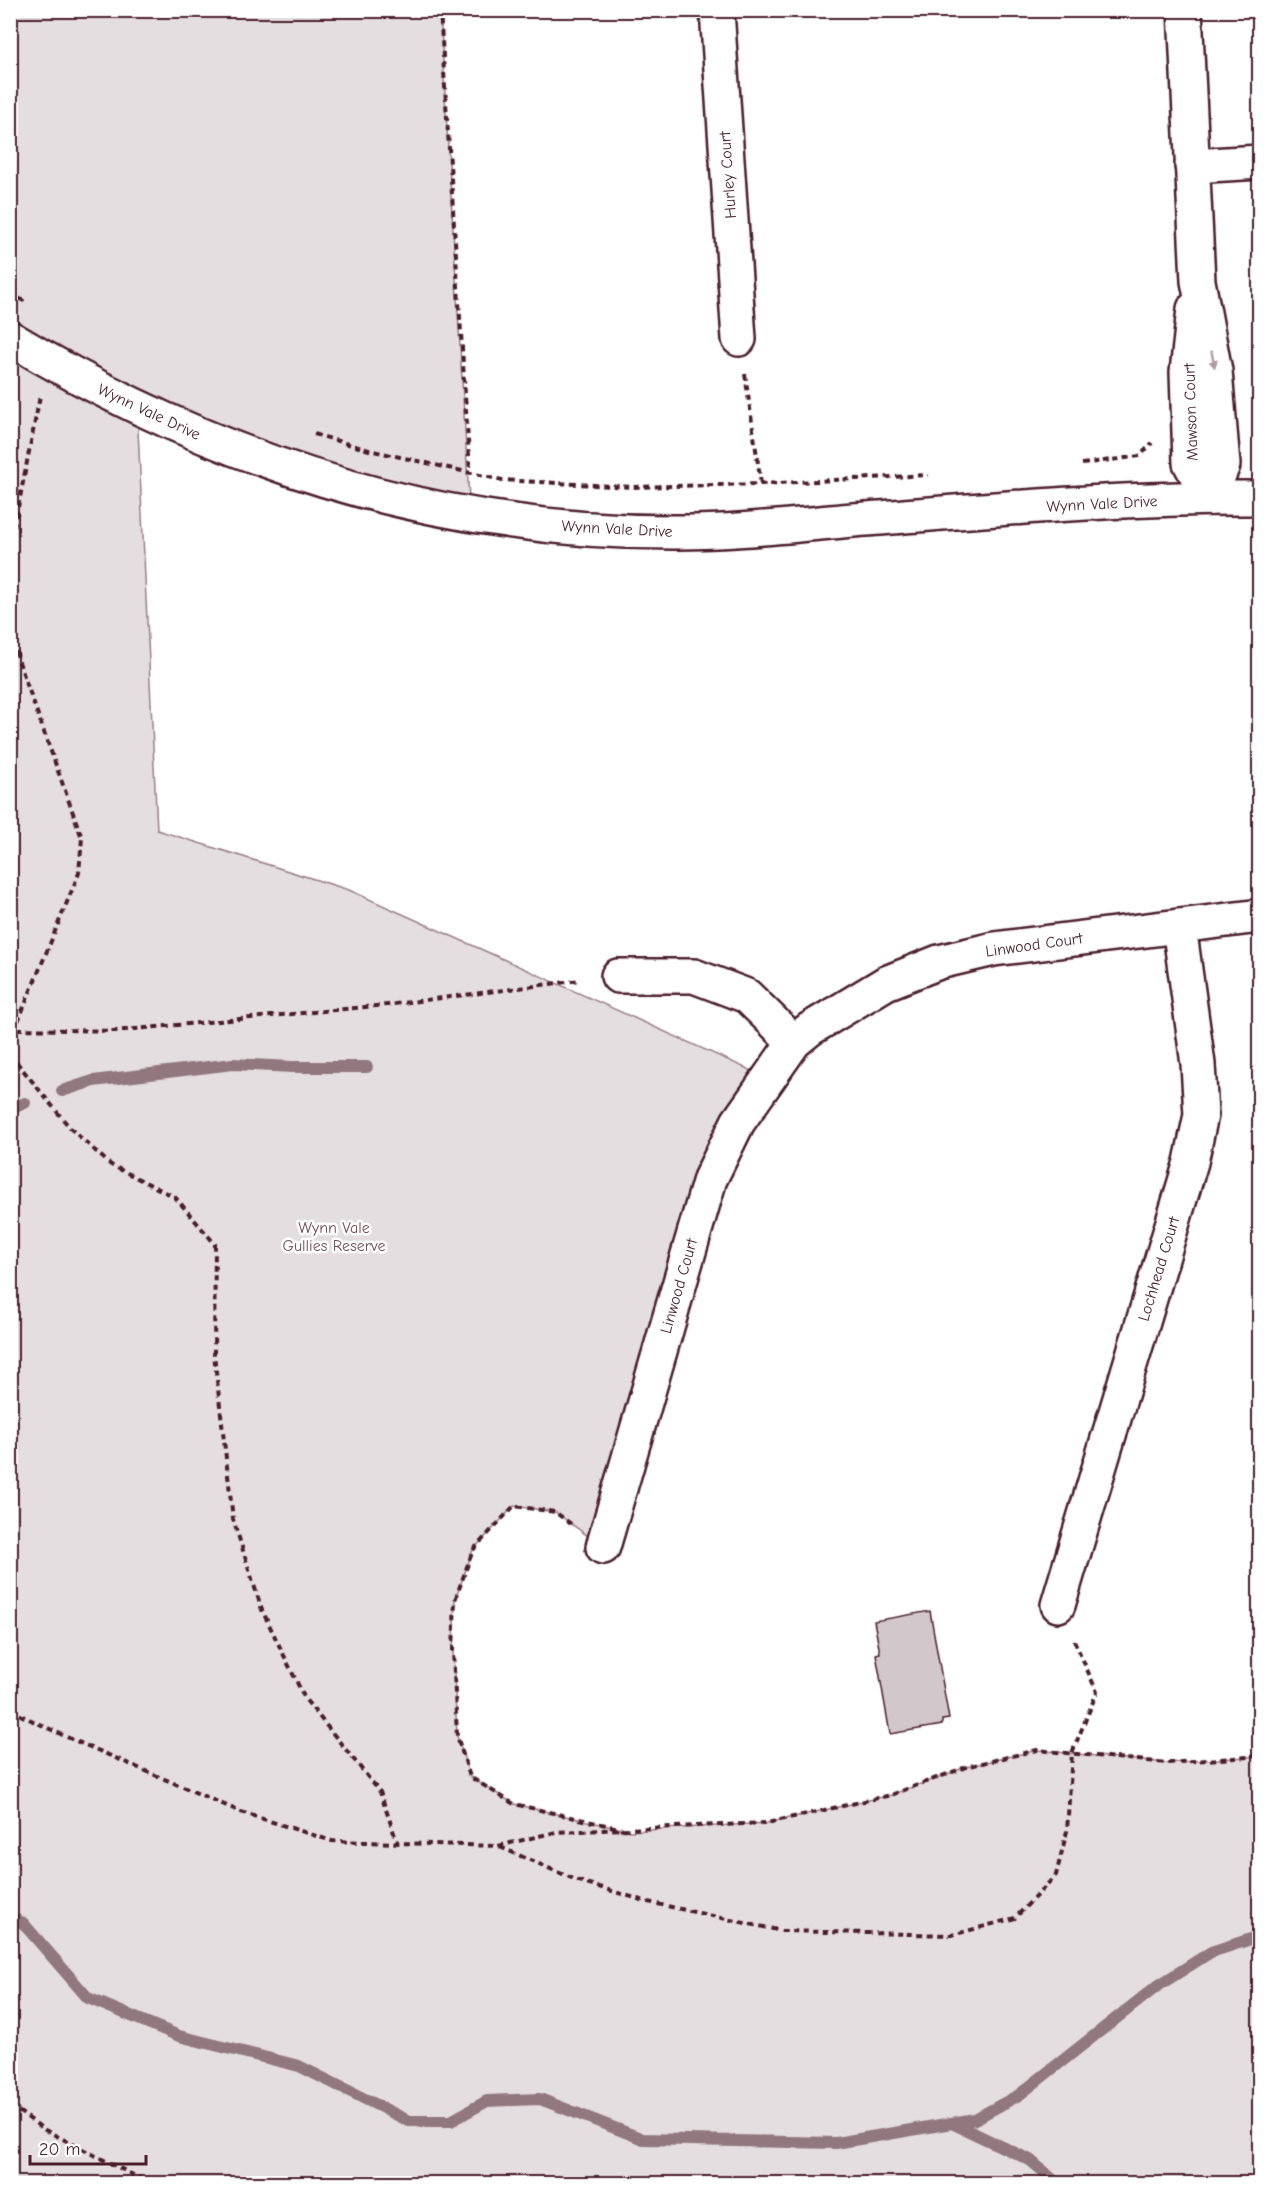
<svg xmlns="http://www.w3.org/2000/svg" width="1270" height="2194" viewBox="0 0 1270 2194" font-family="'Comic Neue',sans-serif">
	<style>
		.green { fill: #e5dee0; stroke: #987e86; stroke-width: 1.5 }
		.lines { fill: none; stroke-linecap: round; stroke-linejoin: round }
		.stream { stroke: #91787e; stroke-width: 12 }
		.building { fill: #d2c7cb; stroke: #4a1f2b; stroke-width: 1.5 }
		.street-casing { stroke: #4a1f2b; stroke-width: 38 }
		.secondary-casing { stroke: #4a1f2b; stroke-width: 38 }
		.path { stroke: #4a1f2b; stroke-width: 4; stroke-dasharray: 6 4.5; stroke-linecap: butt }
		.street { stroke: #fff; stroke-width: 33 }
		.secondary { stroke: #fff; stroke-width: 33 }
		.oneway { fill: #ae9aa0 }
		.labels { text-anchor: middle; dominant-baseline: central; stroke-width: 5; stroke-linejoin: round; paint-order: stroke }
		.street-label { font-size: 16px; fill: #4a1f2b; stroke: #fff }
		.park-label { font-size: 16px; fill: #714f58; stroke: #fff }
	</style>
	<rect width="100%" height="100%" fill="#fff"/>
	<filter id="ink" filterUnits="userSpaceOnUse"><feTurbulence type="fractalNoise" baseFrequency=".0167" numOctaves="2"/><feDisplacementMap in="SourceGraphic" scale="12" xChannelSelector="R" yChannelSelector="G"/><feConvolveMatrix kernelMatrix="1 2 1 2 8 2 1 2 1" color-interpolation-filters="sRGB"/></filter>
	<g filter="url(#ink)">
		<path class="green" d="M11,11H440L470,515L137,409L157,830L349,890L768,1078L738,1122L603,1547L555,1512L514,1506L473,1550L455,1600L453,1651L457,1736L470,1777L514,1804L630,1831L767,1823L891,1795L966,1767L1037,1750L1167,1763L1259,1756L1260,2109C1254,2124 1259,2164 1259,2183L11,2184Z"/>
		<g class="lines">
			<g class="stream">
				<polyline points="62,1091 93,1081 233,1064 292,1067 367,1067"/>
				<polyline points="10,1109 25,1103"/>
				<polyline points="10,1917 23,1923 88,1998 179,2036 299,2066 409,2121 451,2121 487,2101 540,2099 643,2139 836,2143 975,2119 1019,2095 1156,1987 1211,1952 1260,1936"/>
				<polyline points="952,2123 1030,2160 1058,2184"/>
			</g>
		</g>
		<polygon class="building" points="930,1611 949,1719 942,1720 942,1725 890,1734 876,1654 880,1653 874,1621"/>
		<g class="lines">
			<defs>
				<g id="street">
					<polyline points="717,10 739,339"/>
					<polyline points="1185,10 1198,281 1215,371 1223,465 1209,498"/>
					<polyline points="1192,166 1260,162"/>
					<polyline points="1194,309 1187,372 1190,463 1209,498"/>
					<polyline points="618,976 694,976 747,996 794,1042"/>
					<polyline points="603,1547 710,1179 738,1122 794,1042 810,1029 886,983 939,962 994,949 1260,916"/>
					<polyline points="1058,1605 1191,1162 1201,1115 1198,1064 1179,926"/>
				</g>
				<path id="secondary" d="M10,338C216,462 437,533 678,532C741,532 803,524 866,519C996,509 1128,497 1260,498"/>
			</defs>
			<use href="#street" class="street-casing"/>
			<use href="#secondary" class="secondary-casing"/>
			<g class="path">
				<polyline points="440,10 470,471"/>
				<polyline points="10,293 27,303"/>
				<polyline points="745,374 761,484"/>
				<polyline points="314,434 369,450 502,480 632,487 761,484 928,475"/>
				<polyline points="1082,464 1140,456 1152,443"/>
				<polyline points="10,548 40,396"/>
				<polyline points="10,631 20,665 82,838 79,873 10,1041"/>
				<polyline points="17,1029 115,1031 387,1005 581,980"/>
				<polyline points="10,1054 71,1129 111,1165 175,1197 215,1244 214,1354 233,1519 262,1610 305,1699 380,1792 397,1842"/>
				<polyline points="571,1524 555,1512 514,1506 473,1550 455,1600 453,1651 457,1736 470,1777 514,1804 623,1829"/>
				<polyline points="10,1710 69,1738 241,1812 332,1841 498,1846 556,1832 767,1823 891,1795 966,1767 1037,1750 1167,1763 1260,1756"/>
				<polyline points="500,1847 576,1880 648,1902 782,1931 952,1935 1015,1918 1056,1875 1067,1831 1072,1753 1097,1692 1073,1638"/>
				<polyline points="10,2105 45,2130 151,2184"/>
			</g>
			<use href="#street" class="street"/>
			<use href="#secondary" class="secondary"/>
		</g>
		<defs><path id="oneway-solid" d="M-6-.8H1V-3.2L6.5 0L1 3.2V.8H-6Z" transform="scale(1.5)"/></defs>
		<use class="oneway" href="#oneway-solid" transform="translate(1213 359) rotate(79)"/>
	</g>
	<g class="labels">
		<g class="street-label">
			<text transform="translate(728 175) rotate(-94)">Hurley Court</text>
			<text transform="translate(149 412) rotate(25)">Wynn Vale Drive</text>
			<text transform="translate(1191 412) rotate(-92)">Mawson Court</text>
			<text transform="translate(1102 504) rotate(-3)">Wynn Vale Drive</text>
			<text transform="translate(617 529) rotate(3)">Wynn Vale Drive</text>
			<text transform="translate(1034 945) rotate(-8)">Linwood Court</text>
			<text transform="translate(1159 1269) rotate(-73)">Lochhead Court</text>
			<text transform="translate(679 1286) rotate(-74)">Linwood Court</text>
		</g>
		<g class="park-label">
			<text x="334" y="1228">Wynn Vale<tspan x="334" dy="18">Gullies Reserve</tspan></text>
		</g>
	</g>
	<rect width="1270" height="2194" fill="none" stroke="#fff" stroke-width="36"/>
	<rect x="18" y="18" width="1234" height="2158" fill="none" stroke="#4a1f2b" stroke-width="2" filter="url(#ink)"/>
	<path d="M30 2155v9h116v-9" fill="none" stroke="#4a1f2b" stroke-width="3"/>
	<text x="39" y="2155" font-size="18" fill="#4a1f2b" stroke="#ffffff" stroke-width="4.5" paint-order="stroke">20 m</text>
</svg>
